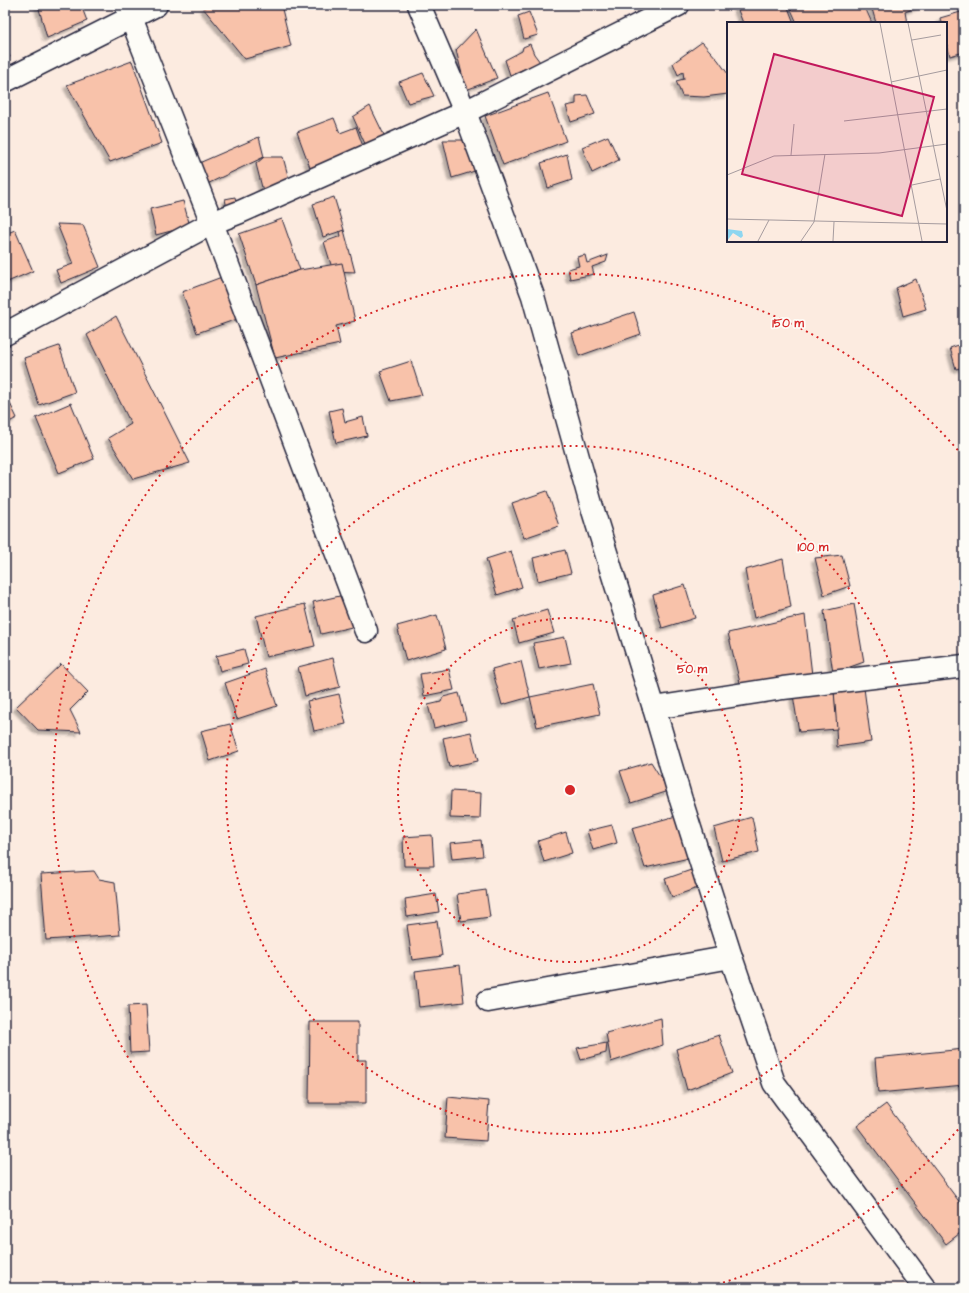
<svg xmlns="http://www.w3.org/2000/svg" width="969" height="1293" viewBox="0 0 969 1293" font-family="'Architects Daughter',sans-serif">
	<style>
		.building { fill: #f8c2aa; stroke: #22223b; filter: url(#shadow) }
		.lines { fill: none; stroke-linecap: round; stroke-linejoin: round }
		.minor-casing { stroke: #22223b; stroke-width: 25 }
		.tertiary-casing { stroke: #22223b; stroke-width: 25 }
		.secondary-casing { stroke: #22223b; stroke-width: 25 }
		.minor { stroke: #fdfcf7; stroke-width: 22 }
		.tertiary { stroke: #fdfcf7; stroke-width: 22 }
		.secondary { stroke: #fdfcf7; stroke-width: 22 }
		.ring { fill: none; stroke: #d62828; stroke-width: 2; stroke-dasharray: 2 4 }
		.inset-road { fill: none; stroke: #a59b9e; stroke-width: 1 }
		.view { fill: #c2185b; fill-opacity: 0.15; stroke: #c2185b; stroke-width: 2 }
		.inset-edge { fill: none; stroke: #22223b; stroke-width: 2 }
		.centre { fill: #d62828; stroke: #fdfcf7; stroke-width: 2 }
		.ring-label { font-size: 12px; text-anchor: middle; font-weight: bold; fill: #d62828; stroke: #fdfcf7; stroke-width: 3.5; stroke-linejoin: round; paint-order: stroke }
	</style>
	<defs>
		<filter id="shadow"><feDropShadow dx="-3.5" dy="3.5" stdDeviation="1" flood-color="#0004"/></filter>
	</defs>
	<rect width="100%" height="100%" fill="#fcebe0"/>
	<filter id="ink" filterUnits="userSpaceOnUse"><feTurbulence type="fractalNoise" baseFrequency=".025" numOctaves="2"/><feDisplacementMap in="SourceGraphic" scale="8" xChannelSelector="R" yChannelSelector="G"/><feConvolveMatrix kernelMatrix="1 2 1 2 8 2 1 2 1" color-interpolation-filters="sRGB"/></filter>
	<g filter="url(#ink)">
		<g class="building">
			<polygon points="38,5 81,5 87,21 47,38"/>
			<polygon points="209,5 281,5 291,46 245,59 203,8"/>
			<polygon points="736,5 787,5 794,23 743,23"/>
			<polygon points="789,5 864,5 872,23 797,23"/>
			<polygon points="871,5 923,5 905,12 907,23 876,23"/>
			<polygon points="964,11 964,52 950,56 946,40 946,23 941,23 940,18"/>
			<polygon points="529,12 538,35 524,39 518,16"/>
			<polygon points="476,29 497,78 466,90 456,50"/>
			<polygon points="702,42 718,60 728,74 728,94 704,97 682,96 676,81 684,79 683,72 678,75 673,63"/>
			<polygon points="530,44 534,54 540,62 510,75 505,60 522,51 523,47"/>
			<polygon points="5,48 10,57 5,59"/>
			<polygon points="132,61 162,143 110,162 67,85"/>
			<polygon points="423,73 434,96 408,103 399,82"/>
			<polygon points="548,93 566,141 503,165 485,116"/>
			<polygon points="587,95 595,114 571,122 566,106 576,104 576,96"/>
			<polygon points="370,106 384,135 366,146 353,117"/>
			<polygon points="334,118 340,133 356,127 365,152 312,173 297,132"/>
			<polygon points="608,136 619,160 592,173 582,147"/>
			<polygon points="259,137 264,157 203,186 199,163"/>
			<polygon points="443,140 463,140 478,170 452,178"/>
			<polygon points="567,154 572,180 548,188 541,163"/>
			<polygon points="264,157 283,157 291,187 264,195 256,164"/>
			<polygon points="235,197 238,211 228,213 225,199"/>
			<polygon points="334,197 344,230 323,237 313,204"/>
			<polygon points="183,201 190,226 156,235 150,209"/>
			<polygon points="282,219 300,270 256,285 239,234"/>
			<polygon points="57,224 83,225 100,267 61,283 56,270 73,264"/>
			<polygon points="15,230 33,271 5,283 5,234"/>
			<polygon points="344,230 355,272 333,271 324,242 341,236 340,232"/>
			<polygon points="585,255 587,263 608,255 606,262 592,267 594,274 570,279 568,269 579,266 577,257"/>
			<polygon points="342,263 355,321 336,326 340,344 275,358 256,285 300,270"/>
			<polygon points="227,275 243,317 197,333 182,292"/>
			<polygon points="916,279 926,309 903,316 896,288"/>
			<polygon points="634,312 641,334 579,356 572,333"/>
			<polygon points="116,316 190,463 133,479 108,438 131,424 87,335"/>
			<polygon points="964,343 964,367 956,369 950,348"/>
			<polygon points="59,346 75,392 39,405 24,358"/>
			<polygon points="411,361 422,395 391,401 380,371"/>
			<polygon points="5,393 17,418 5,424"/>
			<polygon points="71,403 94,459 59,473 36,418"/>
			<polygon points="342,408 345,422 363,417 367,436 336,443 329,411"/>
			<polygon points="547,491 559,526 524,538 512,503"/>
			<polygon points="565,550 571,573 538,581 533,558"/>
			<polygon points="511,551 522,587 497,595 486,559"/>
			<polygon points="842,555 850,586 824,595 815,558"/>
			<polygon points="783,559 791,607 754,618 745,570"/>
			<polygon points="685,585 695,618 662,628 653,595"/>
			<polygon points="344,595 352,627 321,634 313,602"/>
			<polygon points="305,604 315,646 266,657 256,616"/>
			<polygon points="854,604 864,662 833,673 824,611"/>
			<polygon points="547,610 554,633 519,643 513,620"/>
			<polygon points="437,615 446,649 406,661 397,626"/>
			<polygon points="805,615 812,675 741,687 728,633"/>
			<polygon points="565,637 571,663 539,669 533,643"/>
			<polygon points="244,649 248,664 220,671 216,656"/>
			<polygon points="333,658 340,687 305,696 298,667"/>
			<polygon points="521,661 530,697 502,705 492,669"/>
			<polygon points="61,664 88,692 70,710 81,732 38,730 16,707"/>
			<polygon points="265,669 277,706 237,719 225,683"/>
			<polygon points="449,669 454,690 424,696 420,674"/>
			<polygon points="593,684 600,714 537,727 530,697"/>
			<polygon points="864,688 871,742 837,747 834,691"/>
			<polygon points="792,689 834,691 837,729 799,732"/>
			<polygon points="459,693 466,720 434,728 428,705 441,702 443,697"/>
			<polygon points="339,694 346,724 314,731 307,701"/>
			<polygon points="230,724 239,751 210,761 201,731"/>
			<polygon points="471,732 478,761 449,767 443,738"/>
			<polygon points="651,762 669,791 631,803 620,771"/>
			<polygon points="451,791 481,793 480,819 450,818"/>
			<polygon points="676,816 689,858 645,868 632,828"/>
			<polygon points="752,817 759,852 722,861 714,828"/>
			<polygon points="612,825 617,843 593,850 587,831"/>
			<polygon points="566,832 572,853 544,862 538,841"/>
			<polygon points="432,835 434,866 404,866 403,837"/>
			<polygon points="481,840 483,856 452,859 450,843"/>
			<polygon points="694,869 700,887 672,897 665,879"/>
			<polygon points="94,871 99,879 115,882 120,935 46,940 41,874"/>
			<polygon points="486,890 490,917 461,921 457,894"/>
			<polygon points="436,894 439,912 407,917 405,899"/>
			<polygon points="437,921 442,956 412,960 407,925"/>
			<polygon points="460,965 464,1002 419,1007 415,971"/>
			<polygon points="146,1005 149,1052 130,1053 128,1006"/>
			<polygon points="661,1018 663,1045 611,1062 606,1033"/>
			<polygon points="310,1022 358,1022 358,1060 366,1060 366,1103 309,1103"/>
			<polygon points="719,1035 732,1073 687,1090 676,1049"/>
			<polygon points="607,1043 606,1053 581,1060 577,1048"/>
			<polygon points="964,1049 964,1085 878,1093 875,1058"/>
			<polygon points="448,1097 489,1101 486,1141 445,1138"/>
			<polygon points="886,1104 964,1208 964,1230 946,1244 857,1126"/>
		</g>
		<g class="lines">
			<defs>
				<g id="minor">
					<polyline points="126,5 212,223 366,631"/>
					<polyline points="5,334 212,223 240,212 465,112 678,5"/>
					<polyline points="654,708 783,688 964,666"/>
					<polyline points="488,1001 731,957"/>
				</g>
				<polyline id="tertiary" points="419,5 465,112 533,296 591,504 654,708 681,800 731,957 774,1083 925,1288"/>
				<polyline id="secondary" points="5,81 156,5"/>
			</defs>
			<use href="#minor" class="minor-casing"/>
			<use href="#tertiary" class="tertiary-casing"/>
			<use href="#secondary" class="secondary-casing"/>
			<use href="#minor" class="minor"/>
			<use href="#tertiary" class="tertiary"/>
			<use href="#secondary" class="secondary"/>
		</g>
	</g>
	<g class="ring">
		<circle cx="570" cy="790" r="172"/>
		<circle cx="570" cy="790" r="344"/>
		<path d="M962 1125A516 516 0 0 1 708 1287M432 1287A516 516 0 1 1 962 455"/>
	</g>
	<g transform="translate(727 22)">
		<rect width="220" height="220" fill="#fcebe0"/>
		<path d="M0,207L15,209L16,214L14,216L6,211L0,219Z" fill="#8ed6f0"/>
		<path class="inset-road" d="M153,1L195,219M181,1L220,189M185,18L214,13M164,60L220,48M117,99L220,87M64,133L67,102M0,153L47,134L152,131L220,122M185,163L213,157M0,197L220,202M31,219L42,198M74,219L87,200L98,132M106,219L107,200"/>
		<path class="view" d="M47,32L207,75L175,194L15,152Z"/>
		<rect width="220" height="220" class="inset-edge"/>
	</g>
	<circle cx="570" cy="790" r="6" class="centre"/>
	<g class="ring-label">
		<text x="788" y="327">150 m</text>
		<text x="813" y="551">100 m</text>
		<text x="692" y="673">50 m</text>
	</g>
	<rect width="969" height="1293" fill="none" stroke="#fdfcf7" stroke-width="20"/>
	<rect x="10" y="10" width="949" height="1273" fill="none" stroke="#22223b" stroke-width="1.5" filter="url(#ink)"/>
</svg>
